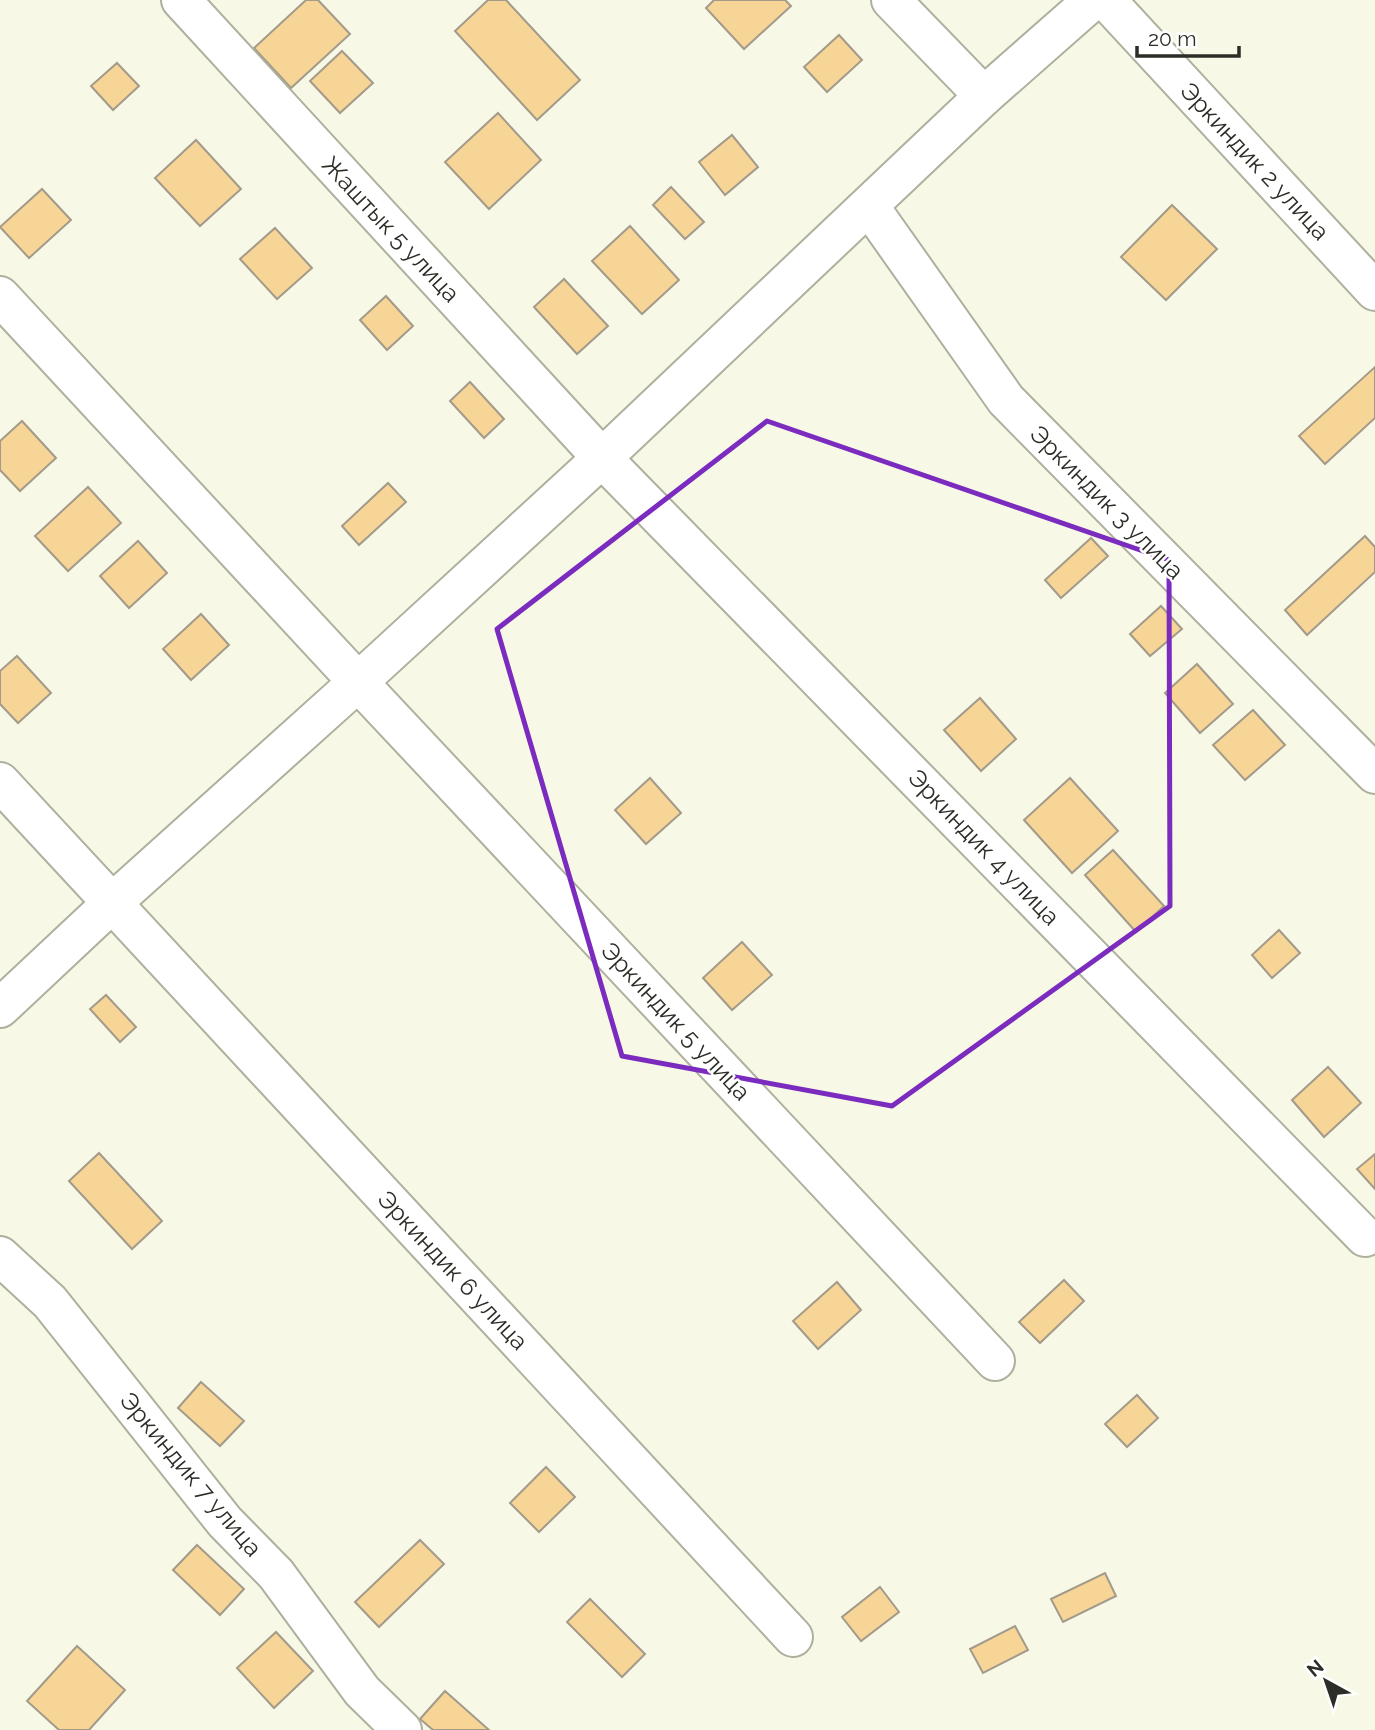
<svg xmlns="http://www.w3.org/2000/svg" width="1375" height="1730" viewBox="0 0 1375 1730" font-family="Raleway,sans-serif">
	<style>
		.building { fill: #f7d597; stroke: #a39a8a; stroke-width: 2 }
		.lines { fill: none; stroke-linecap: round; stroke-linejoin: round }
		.minor-casing { stroke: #aeb09e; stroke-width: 42 }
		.minor { stroke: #fff; stroke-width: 38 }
		.marked { fill: none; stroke: #7b2cbf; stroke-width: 5; stroke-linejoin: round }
		.labels { text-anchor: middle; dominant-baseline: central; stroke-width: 5; stroke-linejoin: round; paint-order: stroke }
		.street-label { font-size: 24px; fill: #2c2d26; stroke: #fff }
	</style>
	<rect width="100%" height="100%" fill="#f7f9e6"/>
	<g class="building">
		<polygon points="306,0 318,0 350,34 291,88 254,48"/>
		<polygon points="488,0 506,0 580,80 537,120 455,31"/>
		<polygon points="714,0 785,0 791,6 744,49 706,8"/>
		<polygon points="839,35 862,60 827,92 804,67"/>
		<polygon points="342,51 373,83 340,113 310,81"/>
		<polygon points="117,63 139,86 113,110 91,86"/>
		<polygon points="498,113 541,160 489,209 445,162"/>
		<polygon points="732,135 758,167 725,195 699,162"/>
		<polygon points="196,140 241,189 200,226 155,178"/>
		<polygon points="671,187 704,222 685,239 653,205"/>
		<polygon points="42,189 71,220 29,258 0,227"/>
		<polygon points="1172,205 1217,249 1166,300 1121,257"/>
		<polygon points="630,226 679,280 642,314 592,261"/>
		<polygon points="275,228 312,268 277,299 240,259"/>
		<polygon points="564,279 608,326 577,354 534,307"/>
		<polygon points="386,296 413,326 387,350 360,320"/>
		<polygon points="1375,367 1375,418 1325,464 1299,436"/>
		<polygon points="470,382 504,419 484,438 450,401"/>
		<polygon points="22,421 56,458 20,491 0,470 0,441"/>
		<polygon points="388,483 406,502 359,545 342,526"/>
		<polygon points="88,487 121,523 68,571 35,536"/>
		<polygon points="1365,536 1375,547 1375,572 1307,635 1285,610"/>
		<polygon points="1091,538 1108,556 1061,598 1045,580"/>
		<polygon points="138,541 167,573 129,608 100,576"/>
		<polygon points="1161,606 1182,629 1150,656 1130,634"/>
		<polygon points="201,614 229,645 191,680 163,649"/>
		<polygon points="17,656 51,693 18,723 0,704 0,671"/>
		<polygon points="1197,664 1233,704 1200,733 1165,693"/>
		<polygon points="980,698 1016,739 981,771 944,730"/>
		<polygon points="1253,710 1285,745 1245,780 1213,745"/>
		<polygon points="650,778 681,813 646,844 615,810"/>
		<polygon points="1070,778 1118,831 1072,873 1024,820"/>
		<polygon points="1113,850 1164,906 1136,932 1085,875"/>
		<polygon points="1279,930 1300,953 1272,978 1252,955"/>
		<polygon points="742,942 772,975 732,1010 703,978"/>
		<polygon points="106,995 136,1027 120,1042 90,1009"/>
		<polygon points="1328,1067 1361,1103 1324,1137 1292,1100"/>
		<polygon points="99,1153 162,1221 132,1249 69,1181"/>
		<polygon points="1375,1154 1375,1189 1357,1169"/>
		<polygon points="1064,1280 1084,1301 1040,1343 1019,1322"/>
		<polygon points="837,1282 861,1310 818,1349 793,1321"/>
		<polygon points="201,1382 244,1421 220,1446 178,1408"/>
		<polygon points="1137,1395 1158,1418 1127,1447 1105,1424"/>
		<polygon points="546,1467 575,1497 539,1532 510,1503"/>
		<polygon points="420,1540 444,1564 379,1627 355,1602"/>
		<polygon points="197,1545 244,1589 220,1615 173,1570"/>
		<polygon points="1105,1573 1116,1596 1063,1622 1051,1599"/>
		<polygon points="880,1587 899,1612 861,1641 842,1617"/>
		<polygon points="590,1599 645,1654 622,1677 567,1622"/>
		<polygon points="1015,1626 1028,1650 983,1673 970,1649"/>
		<polygon points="276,1632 313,1671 274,1708 237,1668"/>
		<polygon points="77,1646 125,1690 89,1730 59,1730 27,1701"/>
		<polygon points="445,1691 489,1730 433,1730 420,1719"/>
	</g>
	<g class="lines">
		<defs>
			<g id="minor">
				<polyline points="181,0 602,458 1365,1237"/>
				<polyline points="891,0 984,96"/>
				<polyline points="1106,0 1375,291"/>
				<polyline points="869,206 1006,400 1375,774"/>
				<polyline points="0,296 358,682 995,1361"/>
				<polyline points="0,782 793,1637"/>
				<polyline points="0,1008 112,903 358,682 602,458 984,96 1093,0"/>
				<polyline points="0,1256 50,1302 225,1522 276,1574 362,1691 402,1730"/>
			</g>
		</defs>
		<use href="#minor" class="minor-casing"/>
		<use href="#minor" class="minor"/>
	</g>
	<path class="marked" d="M767,421L1169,560L1170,906L892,1106L622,1056L497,629Z"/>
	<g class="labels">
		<g class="street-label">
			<text transform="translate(1255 161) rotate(47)">Эркиндик 2 улица</text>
			<text transform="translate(391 229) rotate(47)">Жаштык 5 улица</text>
			<text transform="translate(1107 502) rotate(45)">Эркиндик 3 улица</text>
			<text transform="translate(984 847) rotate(46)">Эркиндик 4 улица</text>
			<text transform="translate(676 1021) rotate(47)">Эркиндик 5 улица</text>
			<text transform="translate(453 1270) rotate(47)">Эркиндик 6 улица</text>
			<text transform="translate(191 1474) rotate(50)">Эркиндик 7 улица</text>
		</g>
	</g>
	<g transform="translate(1326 1681) rotate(320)" stroke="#ffffff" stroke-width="5" paint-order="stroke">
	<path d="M0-5L12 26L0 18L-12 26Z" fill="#2c2d26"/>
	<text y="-10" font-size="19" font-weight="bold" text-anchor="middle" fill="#2c2d26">N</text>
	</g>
	<path d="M1137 46v10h102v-10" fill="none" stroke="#2c2d26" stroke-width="3.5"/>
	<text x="1148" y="46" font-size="21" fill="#2c2d26" stroke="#ffffff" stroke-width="5" paint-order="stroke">20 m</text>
</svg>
